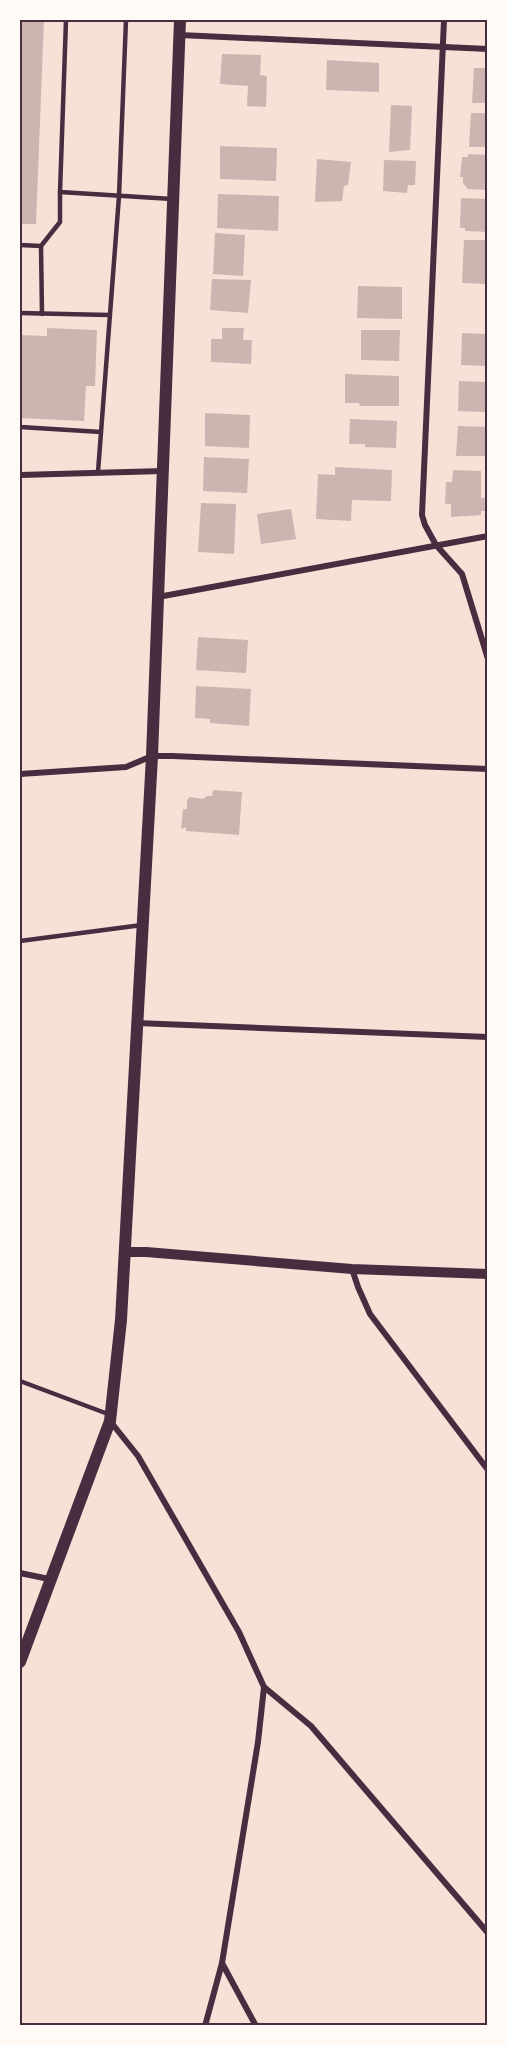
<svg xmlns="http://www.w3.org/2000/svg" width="507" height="2045" viewBox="0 0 507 2045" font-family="Quicksand,sans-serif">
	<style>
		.building { fill: #ccb4b1 }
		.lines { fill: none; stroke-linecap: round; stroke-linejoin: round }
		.service { stroke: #4a2c40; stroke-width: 4.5 }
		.minor { stroke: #4a2c40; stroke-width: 6 }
		.tertiary { stroke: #4a2c40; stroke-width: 10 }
		.secondary { stroke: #4a2c40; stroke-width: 12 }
		.neatline { fill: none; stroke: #4a2c40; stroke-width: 2 }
	</style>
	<rect width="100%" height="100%" fill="#f7e1d7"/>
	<g class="building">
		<polygon points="20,20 44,20 36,224 20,224"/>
		<polygon points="222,54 261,55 260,75 267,76 266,107 247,106 248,86 220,84"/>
		<polygon points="327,60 379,63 379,92 326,90"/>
		<polygon points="474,68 488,68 488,103 472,103"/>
		<polygon points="391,105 412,106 410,150 389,152"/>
		<polygon points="471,113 488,113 488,147 469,147"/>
		<polygon points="220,146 277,148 276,181 220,179"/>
		<polygon points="468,154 488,155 488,190 468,189 463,183 463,177 460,177 462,157 468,157"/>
		<polygon points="317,159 351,162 348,185 344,186 342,201 315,202"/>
		<polygon points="384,160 416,161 415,185 408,185 407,193 383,191"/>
		<polygon points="218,194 279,196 278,231 217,228"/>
		<polygon points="461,198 488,199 488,232 465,231 465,228 460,228"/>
		<polygon points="215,233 245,235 243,276 213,274"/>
		<polygon points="464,240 488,240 488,284 462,283"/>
		<polygon points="212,279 251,280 248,313 210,310"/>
		<polygon points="358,286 402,287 402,319 357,318"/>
		<polygon points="47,328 97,330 95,386 86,386 84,421 20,418 20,335 47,336"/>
		<polygon points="222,328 244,328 243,340 252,340 251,364 211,362 211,339 222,339"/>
		<polygon points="361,330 400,330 399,361 361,360"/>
		<polygon points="462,333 488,334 488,366 461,365"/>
		<polygon points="345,374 399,376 399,406 360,406 359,403 345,403"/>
		<polygon points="459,381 488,382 488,412 458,411"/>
		<polygon points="205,413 250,415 249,448 205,446"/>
		<polygon points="350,419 397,421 396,448 365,447 365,444 349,444"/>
		<polygon points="458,426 488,427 488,456 456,456"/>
		<polygon points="204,457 249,459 247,493 203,491"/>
		<polygon points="335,467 392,470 391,501 352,500 351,521 316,519 318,474 335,475"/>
		<polygon points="453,470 481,471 481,498 486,498 485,511 481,511 481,515 451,517 451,504 445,504 446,482 452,482"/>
		<polygon points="201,503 236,504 234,554 198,552"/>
		<polygon points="291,509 296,539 261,544 257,514"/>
		<polygon points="198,637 248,640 246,673 196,670"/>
		<polygon points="196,686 251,689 249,726 210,723 210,719 195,718"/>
		<polygon points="213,790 242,792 239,835 186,831 186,827 181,829 183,809 187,809 187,800 190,797 203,799 207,796 212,796"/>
	</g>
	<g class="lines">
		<g class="service">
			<polyline points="66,20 60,192 172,199"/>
			<polyline points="20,245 41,246 60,222 60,192"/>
			<polyline points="41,246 42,314"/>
			<polyline points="20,313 109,315"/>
			<polyline points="20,427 101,432"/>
			<polyline points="98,472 119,196 126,20"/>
			<polyline points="20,941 142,925"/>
			<polyline points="20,1381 108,1414"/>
		</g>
		<g class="minor">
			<polyline points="444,20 422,515 425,525 436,545 462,574 488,659"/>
			<polyline points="180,35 488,49"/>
			<polyline points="20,475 163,471"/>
			<polyline points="158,597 488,536"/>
			<polyline points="20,774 126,767 152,756 172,756 488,769"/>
			<polyline points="137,1023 488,1037"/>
			<polyline points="352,1269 358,1287 370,1314 488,1470"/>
			<polyline points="110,1421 138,1456 239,1632 264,1687 258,1742 222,1963 205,2026"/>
			<polyline points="20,1573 49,1579"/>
			<polyline points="264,1687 311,1726 488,1933"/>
			<polyline points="222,1963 256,2026"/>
		</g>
		<polyline class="tertiary" points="124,1252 146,1252 352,1269 488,1274"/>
		<polyline class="secondary" points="20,1662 110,1421 121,1320 152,756 180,20"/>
	</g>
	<rect width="507" height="2045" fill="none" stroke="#fffaf5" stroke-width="42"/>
	<rect x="21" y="21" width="465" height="2003" class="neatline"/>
</svg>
